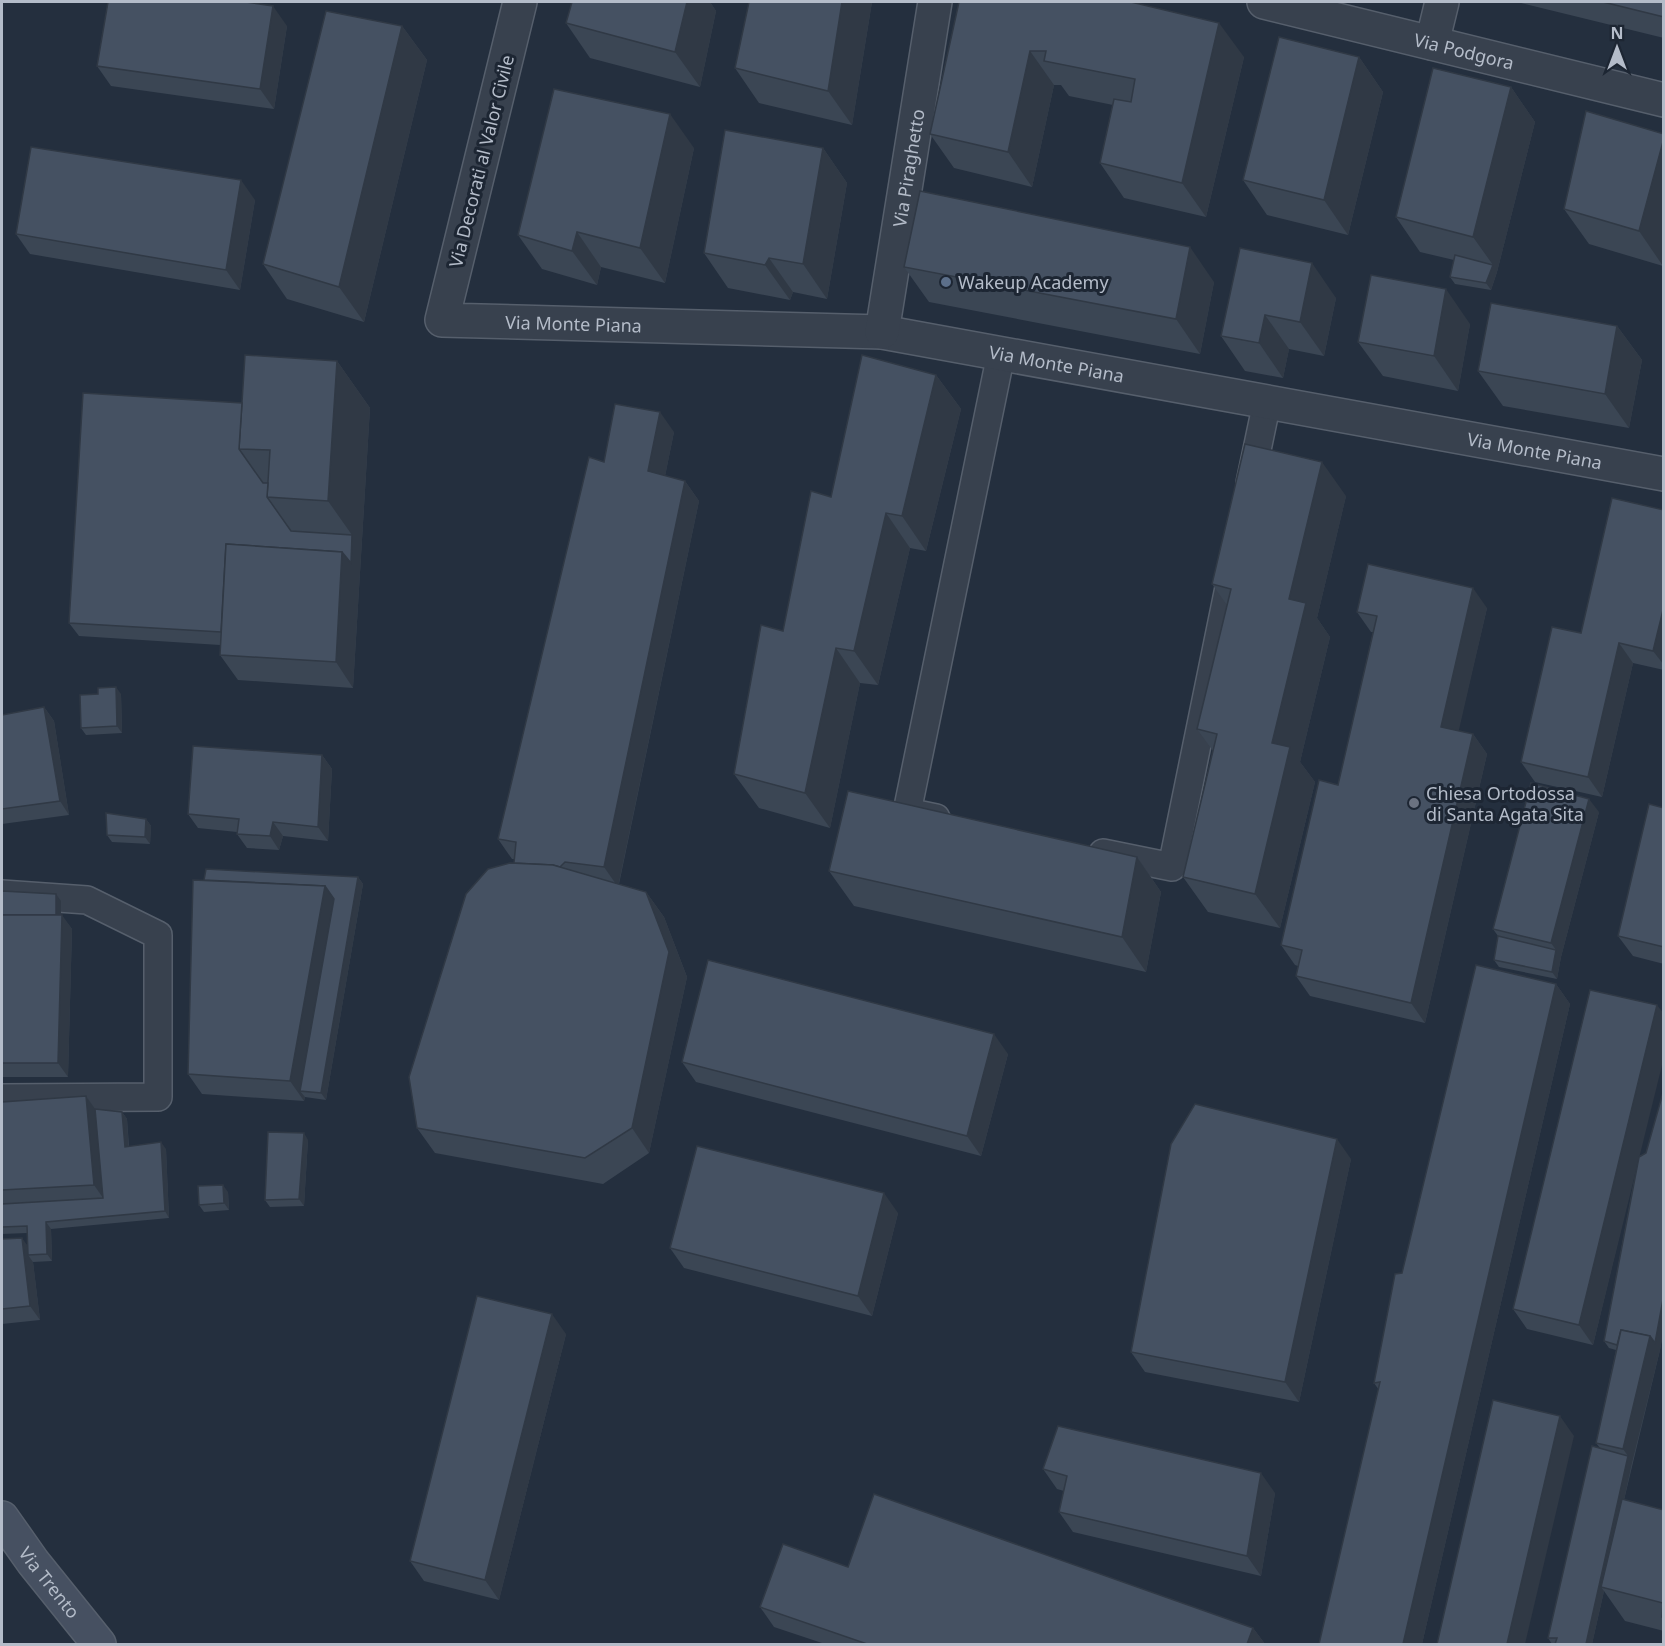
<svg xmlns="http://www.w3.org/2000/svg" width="1665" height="1646" viewBox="0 0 1665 1646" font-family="'Noto Sans',sans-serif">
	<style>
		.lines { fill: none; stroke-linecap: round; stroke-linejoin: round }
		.lane-casing { stroke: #565f6c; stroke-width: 30 }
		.street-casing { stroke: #565f6c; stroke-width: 36 }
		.secondary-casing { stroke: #565f6c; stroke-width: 36 }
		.lane { stroke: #38414e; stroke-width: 27 }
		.street { stroke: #38414e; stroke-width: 33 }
		.secondary { stroke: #465061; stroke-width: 33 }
		.wall { fill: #3b4654 }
		.shaded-wall { fill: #303945 }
		.building { fill: #455162; stroke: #303945; stroke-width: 1.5 }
		.service-dot { fill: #5c6f8a; stroke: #1d2633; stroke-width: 2 }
		.worship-dot { fill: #6b7280; stroke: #1d2633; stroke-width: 2 }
		.labels { text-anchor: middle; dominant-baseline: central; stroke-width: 6; stroke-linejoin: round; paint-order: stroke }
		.street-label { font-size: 18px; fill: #b4bcc9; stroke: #1d2633 }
		.poi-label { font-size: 18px; fill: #b4bcc9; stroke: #1d2633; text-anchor: start }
	</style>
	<rect width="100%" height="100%" fill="#242f3e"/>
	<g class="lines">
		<defs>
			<g id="lane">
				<polyline points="1250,483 1267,402"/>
				<polyline points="936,818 907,812 1001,354"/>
				<polyline points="1103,853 1172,867 1233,568"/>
				<polyline points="2,894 87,900 158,935 158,1097 2,1098"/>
			</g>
			<g id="street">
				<path id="s1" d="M520,2L442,320L882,332L1664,474"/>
				<path id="s2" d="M1264,2L1664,100"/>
				<polyline points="1432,43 1442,2"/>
				<path id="s3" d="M882,332L935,2"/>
			</g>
			<g id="secondary">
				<path id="s4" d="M2,1518L33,1562L99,1644"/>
			</g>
		</defs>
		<use href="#lane" class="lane-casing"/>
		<use href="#street" class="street-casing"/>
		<use href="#secondary" class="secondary-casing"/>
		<use href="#lane" class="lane"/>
		<use href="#street" class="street"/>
		<use href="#secondary" class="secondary"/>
	</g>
	<g class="wall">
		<polygon points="572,2 710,2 716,11 700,87 590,58 566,23"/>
		<polygon points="749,2 872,2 852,125 759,103 735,68"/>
		<polygon points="959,2 1244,57 1206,217 1124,198 1100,163 1113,105 1069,96 1061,85 1054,85 1032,187 954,168 930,134"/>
		<polygon points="1517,2 1664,2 1664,38"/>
		<polygon points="287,26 274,109 111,86 97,66"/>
		<polygon points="402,26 427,60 364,322 287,299 263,264"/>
		<polygon points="1359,57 1383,92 1348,235 1267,215 1243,180"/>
		<polygon points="1511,87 1535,122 1497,272 1491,290 1455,284 1450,277 1454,260 1420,252 1396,217"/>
		<polygon points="1586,111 1663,266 1589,244 1564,209"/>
		<polygon points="694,148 665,283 601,267 597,285 542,269 518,235"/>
		<polygon points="823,148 847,183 827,299 793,292 790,300 728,288 704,253"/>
		<polygon points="255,200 240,290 30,254 16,234"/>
		<polygon points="1240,248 1336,298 1324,356 1289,349 1283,378 1245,371 1221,336"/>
		<polygon points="904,267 1214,282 1200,354 929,302"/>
		<polygon points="1470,324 1458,391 1383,376 1358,342"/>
		<polygon points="1617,326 1642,360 1629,428 1503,406 1478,371"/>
		<polygon points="337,361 370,408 353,688 238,680 220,655 220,645 79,636 69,623 242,403"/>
		<polygon points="936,375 961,409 926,551 910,548 878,685 860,683 830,828 759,808 734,774 783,631 831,497"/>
		<polygon points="674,432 665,476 685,481 699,501 619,884 646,892 664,917 687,977 649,1153 603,1184 435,1153 417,1128 514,863 515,859 512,859 498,839 604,462"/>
		<polygon points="1346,496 1317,618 1330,637 1300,762 1315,782 1280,928 1208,912 1183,877 1213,751 1197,729 1227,605 1212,584"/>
		<polygon points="1664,510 1664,670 1633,663 1602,797 1535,782 1521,762 1581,633"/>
		<polygon points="1487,608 1458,731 1473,734 1487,754 1425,1023 1310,996 1296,976 1298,966 1295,965 1281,945 1338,785 1373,632 1371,632 1357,612"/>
		<polygon points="121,694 122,733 86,735 81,728"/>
		<polygon points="44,707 54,721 69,815 2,824 2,715"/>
		<polygon points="322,755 332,769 328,841 283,836 279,850 247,848 237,834 237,832 198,828 188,814"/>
		<polygon points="1664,808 1664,964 1633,956 1618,936"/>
		<polygon points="1599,812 1561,957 1557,979 1499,967 1494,960 1498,936 1493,929"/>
		<polygon points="146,819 151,826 150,844 112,842 107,835"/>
		<polygon points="1137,857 1161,892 1146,972 854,906 829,871"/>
		<polygon points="358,877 363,884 326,1100 305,1097 304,1101 202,1094 188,1074 204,880"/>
		<polygon points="2,891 61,901 61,915 72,929 68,1077 2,1077"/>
		<polygon points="1556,984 1570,1004 1422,1644 1319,1644 1379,1390 1374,1383 1402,1273"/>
		<polygon points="1008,1054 981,1156 696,1082 682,1062"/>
		<polygon points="1664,1089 1664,1328 1660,1350 1624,1500 1664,1510 1664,1631 1625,1621 1604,1591 1592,1644 1552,1644 1548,1638 1600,1448 1596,1443 1616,1350 1609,1348 1604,1341 1638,1159 1593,1345 1527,1329 1513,1309 1639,1156 1646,1153"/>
		<polygon points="86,1096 95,1109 122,1112 127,1119 129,1146 166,1149 169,1218 51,1229 52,1261 33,1262 40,1320 2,1324 2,1239 28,1245 27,1233 2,1234 2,1102"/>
		<polygon points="308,1140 304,1206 270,1207 265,1200"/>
		<polygon points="1351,1159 1299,1402 1145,1372 1131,1352"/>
		<polygon points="228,1192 229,1210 204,1212 199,1205"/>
		<polygon points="898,1213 872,1316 684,1268 670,1248"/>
		<polygon points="566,1334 499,1600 424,1581 410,1561"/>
		<polygon points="1043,1469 1275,1493 1261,1576 1073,1532 1059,1512 1064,1491 1057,1489"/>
		<polygon points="848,1567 1253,1628 1265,1644 825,1644 774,1627 760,1607"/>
	</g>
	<g class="shaded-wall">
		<polygon points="687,2 710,2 716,11 700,87 675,52"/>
		<polygon points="842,2 872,2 852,125 828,91"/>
		<polygon points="273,6 287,26 274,109 260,89"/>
		<polygon points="1219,23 1244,57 1206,217 1182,183"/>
		<polygon points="402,26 427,60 364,322 339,287"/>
		<polygon points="1030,51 1054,85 1032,187 1008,152"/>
		<polygon points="1359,57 1383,92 1348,235 1324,200"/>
		<polygon points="1511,87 1535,122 1497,272 1491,290 1486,283 1493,265 1473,237"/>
		<polygon points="670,114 694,148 665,283 640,248"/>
		<polygon points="1664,138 1663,266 1639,231"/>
		<polygon points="823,148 847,183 827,299 803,264"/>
		<polygon points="241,180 255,200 240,290 226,270"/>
		<polygon points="577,232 601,267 597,285 572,251"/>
		<polygon points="1190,247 1214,282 1200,354 1176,319"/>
		<polygon points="769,258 793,292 790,300 765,265"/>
		<polygon points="1312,263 1336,298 1324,356 1300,322"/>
		<polygon points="1446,289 1470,324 1458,391 1434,356"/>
		<polygon points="1265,315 1289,349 1283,378 1259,343"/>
		<polygon points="1617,326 1642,360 1629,428 1605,394"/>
		<polygon points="337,361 370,408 353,688 336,662 342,552 352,535 328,501"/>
		<polygon points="936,375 961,409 926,551 902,516"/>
		<polygon points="660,412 674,432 662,491 648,471"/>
		<polygon points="1322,462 1346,496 1317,618 1330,637 1300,762 1315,782 1280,928 1255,894 1289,599"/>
		<polygon points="685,481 699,501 618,887 604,867"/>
		<polygon points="886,513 910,548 878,685 854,651"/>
		<polygon points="1473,588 1487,608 1455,747 1441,727"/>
		<polygon points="1664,606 1664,665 1653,651"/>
		<polygon points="1619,643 1633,663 1602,797 1588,777"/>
		<polygon points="836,648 860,683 830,828 805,793"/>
		<polygon points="116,687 121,694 122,733 117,726"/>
		<polygon points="44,707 54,721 69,815 60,801"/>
		<polygon points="1473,734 1487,754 1425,1023 1411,1003"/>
		<polygon points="322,755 332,769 328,841 318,827"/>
		<polygon points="1589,799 1599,812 1561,957 1557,979 1552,972 1556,950 1551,943"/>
		<polygon points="146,819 151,826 150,844 145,837"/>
		<polygon points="273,822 283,836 279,850 270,836"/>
		<polygon points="1137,857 1161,892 1146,972 1122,937"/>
		<polygon points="358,877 363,884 326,1100 321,1093"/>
		<polygon points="325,886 339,906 300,1091 305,1097 304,1101 290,1081"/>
		<polygon points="646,892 664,917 687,977 649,1153 632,1128"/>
		<polygon points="56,894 61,901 61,929 56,922"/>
		<polygon points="62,915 72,929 68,1077 58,1063"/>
		<polygon points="1556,984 1570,1004 1422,1644 1403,1644"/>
		<polygon points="1657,1005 1664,1014 1664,1057 1593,1345 1579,1325"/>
		<polygon points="994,1034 1008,1054 981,1156 967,1136"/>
		<polygon points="86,1096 100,1116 108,1205 94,1185"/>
		<polygon points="122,1112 127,1119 129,1154 125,1147"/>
		<polygon points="304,1133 308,1140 304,1206 299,1199"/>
		<polygon points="1337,1139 1351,1159 1299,1402 1285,1382"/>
		<polygon points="161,1142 166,1149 169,1218 165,1211"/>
		<polygon points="223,1185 228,1192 229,1210 224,1203"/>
		<polygon points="884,1193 898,1213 872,1316 858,1296"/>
		<polygon points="46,1222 51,1229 52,1261 47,1254"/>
		<polygon points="22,1238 32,1252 28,1255 33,1262 40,1320 30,1306"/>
		<polygon points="1664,1294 1664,1328 1660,1350 1632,1463 1605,1588 1601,1587 1604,1591 1592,1644 1586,1644 1628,1456 1623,1449 1650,1336"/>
		<polygon points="552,1314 566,1334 499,1600 485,1580"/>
		<polygon points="1560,1416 1574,1436 1525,1644 1507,1644"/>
		<polygon points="1261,1473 1275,1493 1261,1576 1247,1556"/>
		<polygon points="1253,1628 1265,1644 1247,1644"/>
	</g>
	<g class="building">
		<polygon points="108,2 246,2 273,6 260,89 97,66"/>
		<polygon points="572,2 687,2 675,52 566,23"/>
		<polygon points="749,2 842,2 828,91 735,68"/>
		<polygon points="959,2 1131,2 1219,23 1182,183 1100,163 1114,99 1131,102 1135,79 1044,61 1046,51 1030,51 1008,152 930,134"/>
		<polygon points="1603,2 1664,2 1664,17"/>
		<polygon points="326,11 402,26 339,287 263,264"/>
		<polygon points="1279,37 1359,57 1324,200 1243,180"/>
		<polygon points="1433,68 1511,87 1473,237 1396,217"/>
		<polygon points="554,89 670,114 640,248 577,232 572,251 518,235"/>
		<polygon points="1586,111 1664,134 1664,138 1639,231 1564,209"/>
		<polygon points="725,130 823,148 803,264 769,258 765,265 704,253"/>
		<polygon points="31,147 241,180 226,270 16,234"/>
		<polygon points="920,191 1190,247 1176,319 904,267"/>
		<polygon points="1240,248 1312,263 1300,322 1265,315 1259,343 1221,336"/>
		<polygon points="1455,255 1493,265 1486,283 1450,277"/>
		<polygon points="1371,275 1446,289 1434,356 1358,342"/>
		<polygon points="1491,303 1617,326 1605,394 1478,371"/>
		<polygon points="245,355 337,361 328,501 267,497 270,450 239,449"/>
		<polygon points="862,355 936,375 902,516 886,513 854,651 836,648 805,793 734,774 761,625 783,631 811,491 831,497"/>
		<polygon points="83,393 242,403 239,449 263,483 268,483 267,497 291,531 352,535 351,563 342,552 226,544 221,632 69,623"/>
		<polygon points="615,404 660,412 648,471 685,481 604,867 565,862 560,867 553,865 514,863 516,842 498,839 589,457 604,462"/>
		<polygon points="1245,444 1322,462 1289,599 1306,603 1272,743 1290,747 1255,894 1183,877 1217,734 1197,729 1231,589 1212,584"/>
		<polygon points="1612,498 1664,510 1664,606 1653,651 1619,643 1588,777 1521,762 1552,627 1581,633"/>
		<polygon points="226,544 342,552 336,662 220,655"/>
		<polygon points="1368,564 1473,588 1441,727 1473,734 1411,1003 1296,976 1302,950 1281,945 1319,780 1338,785 1377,616 1357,612"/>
		<polygon points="116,687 117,726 81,728 80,695 98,694 98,688"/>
		<polygon points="44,707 60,801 2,809 2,715"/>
		<polygon points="193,746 322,755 318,827 273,822 270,836 237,834 239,819 188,814"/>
		<polygon points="1531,783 1589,799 1551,943 1493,929"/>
		<polygon points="848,791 1137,857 1122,937 829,871"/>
		<polygon points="1649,804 1664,808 1664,947 1618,936"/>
		<polygon points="106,813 146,819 145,837 107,835"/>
		<polygon points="510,863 553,865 646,892 669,952 632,1128 585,1158 417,1128 409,1077 466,894 488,869"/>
		<polygon points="206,869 358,877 321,1093 300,1091 334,899 325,886 204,880"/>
		<polygon points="193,880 325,886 290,1081 188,1074"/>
		<polygon points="2,891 56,894 56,915 2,915"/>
		<polygon points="2,915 62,915 58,1063 2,1063"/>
		<polygon points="1498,936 1556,950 1552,972 1494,960"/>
		<polygon points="708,960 994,1034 967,1136 682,1062"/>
		<polygon points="1476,965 1556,984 1403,1644 1319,1644 1380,1382 1374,1383 1395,1274 1402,1273"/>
		<polygon points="1590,990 1657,1005 1579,1325 1513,1309"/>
		<polygon points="1664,1089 1664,1294 1655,1343 1650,1336 1621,1330 1617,1345 1604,1341 1639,1157 1646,1153"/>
		<polygon points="86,1096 94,1185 2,1190 2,1102"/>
		<polygon points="1195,1104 1337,1139 1285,1382 1131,1352 1171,1144"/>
		<polygon points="95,1109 122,1112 125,1147 161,1142 165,1211 46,1222 47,1254 28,1255 27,1226 2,1227 2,1204 103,1198"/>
		<polygon points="268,1132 304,1133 299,1199 265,1200"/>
		<polygon points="697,1146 884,1193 858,1296 670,1248"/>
		<polygon points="223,1185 224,1203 199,1205 198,1186"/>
		<polygon points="22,1238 30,1306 2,1309 2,1239"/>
		<polygon points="477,1296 552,1314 485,1580 410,1561"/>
		<polygon points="1621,1330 1650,1336 1623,1449 1596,1443"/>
		<polygon points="1493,1400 1560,1416 1507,1644 1437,1644"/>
		<polygon points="1058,1426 1261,1473 1247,1556 1059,1512 1067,1476 1043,1469"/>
		<polygon points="1592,1446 1628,1456 1586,1644 1555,1644 1557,1638 1548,1638"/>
		<polygon points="874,1494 1253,1628 1247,1644 867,1644 760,1607 783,1544 848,1567"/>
		<polygon points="1622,1499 1664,1510 1664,1617 1662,1617 1663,1603 1601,1587"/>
	</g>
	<circle class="service-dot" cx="946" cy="282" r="6"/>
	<circle class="worship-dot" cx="1414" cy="803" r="6"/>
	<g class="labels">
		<g class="street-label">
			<text stroke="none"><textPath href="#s2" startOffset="206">Via Podgora</textPath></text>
			<text transform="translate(481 161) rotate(-76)">Via Decorati al Valor Civile</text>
			<text stroke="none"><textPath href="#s3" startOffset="166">Via Piraghetto</textPath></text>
			<text stroke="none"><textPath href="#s1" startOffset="459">Via Monte Piana</textPath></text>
			<text stroke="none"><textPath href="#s1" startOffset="945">Via Monte Piana</textPath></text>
			<text stroke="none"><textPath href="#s1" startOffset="1431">Via Monte Piana</textPath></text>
			<text stroke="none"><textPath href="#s4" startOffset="80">Via Trento</textPath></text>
		</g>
		<g class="poi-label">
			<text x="958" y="282">Wakeup Academy</text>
			<text x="1426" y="793">Chiesa Ortodossa<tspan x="1426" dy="21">di Santa Agata Sita</tspan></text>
		</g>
	</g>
	<rect width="1665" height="1646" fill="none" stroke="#b4bcc9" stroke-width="6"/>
	<g transform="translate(1617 48)" stroke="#1d2633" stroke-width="4.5" paint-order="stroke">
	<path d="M0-4.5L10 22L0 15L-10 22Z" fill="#b4bcc9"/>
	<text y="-9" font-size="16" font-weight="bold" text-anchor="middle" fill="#b4bcc9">N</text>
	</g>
</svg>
